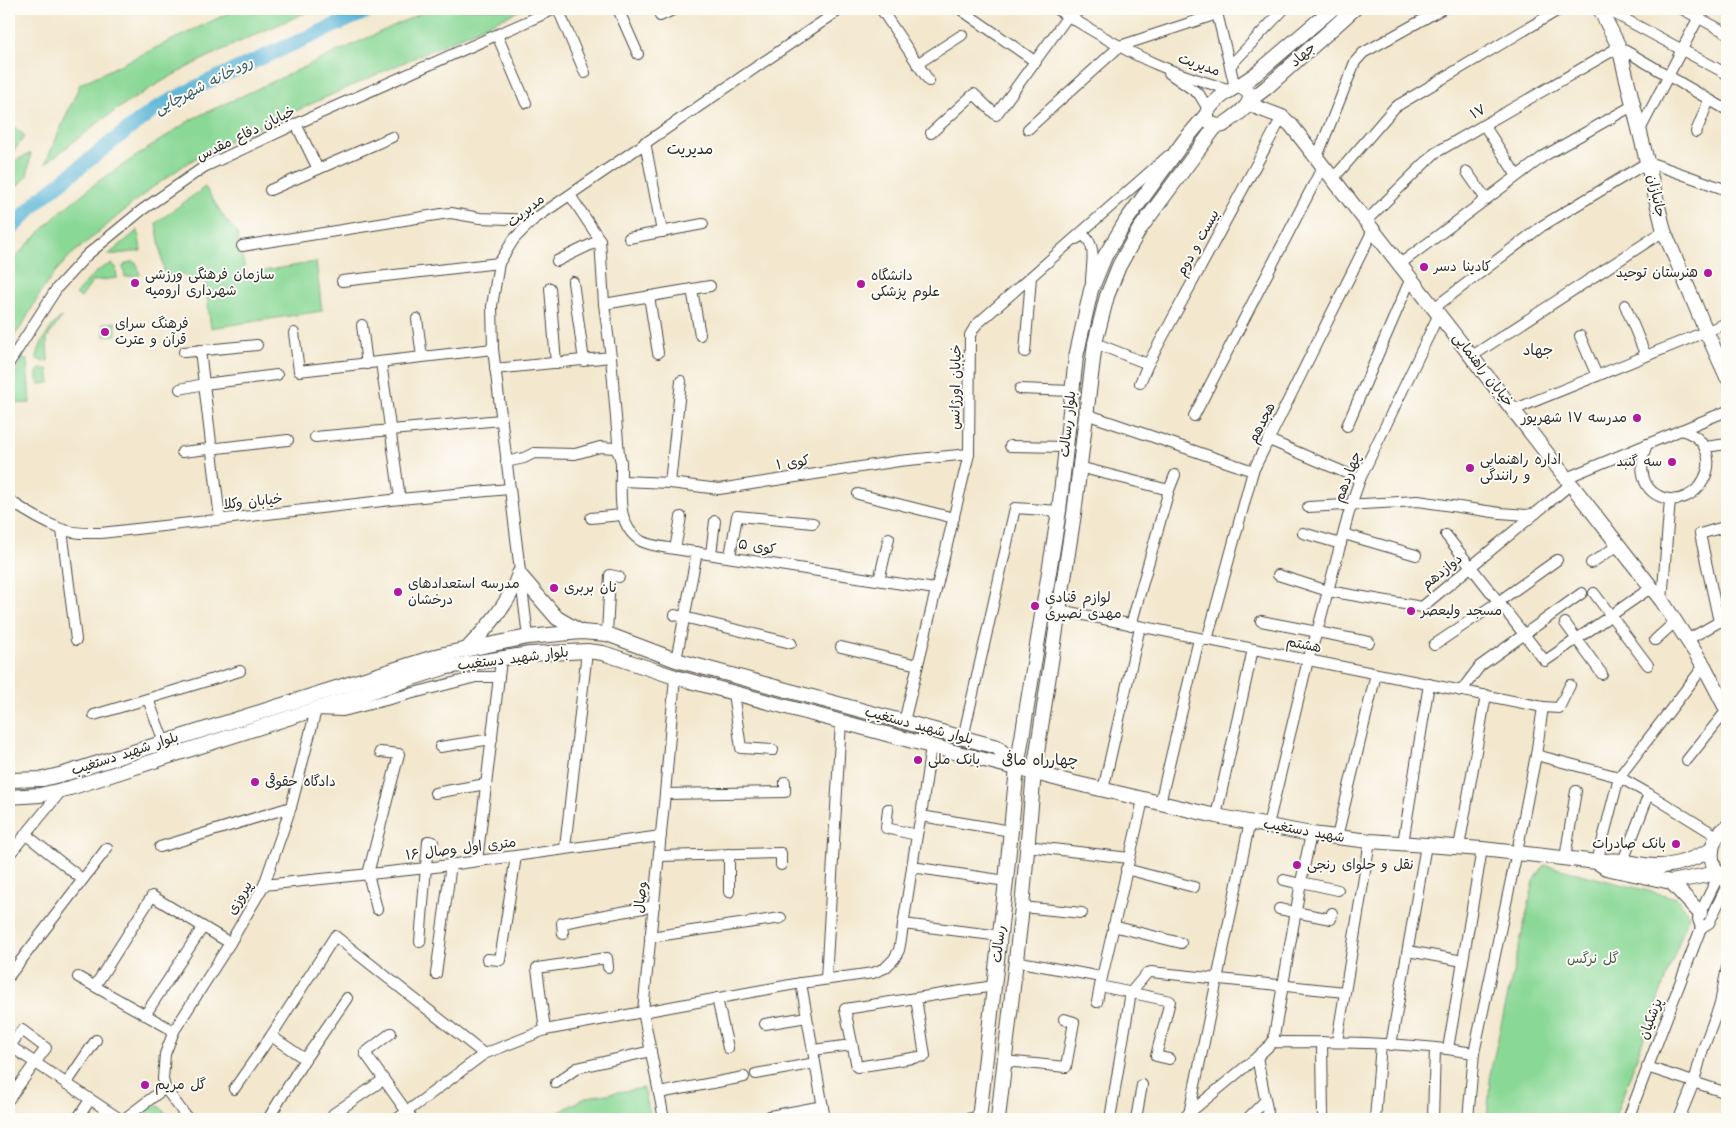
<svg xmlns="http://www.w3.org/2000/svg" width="1736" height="1128" viewBox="0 0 1736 1128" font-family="Kalam,'Playpen Sans Arabic',sans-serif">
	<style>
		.green { fill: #8ad896; stroke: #5a8260 }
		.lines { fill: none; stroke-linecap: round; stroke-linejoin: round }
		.river { stroke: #58b4d6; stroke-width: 15 }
		.minor-casing { stroke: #494743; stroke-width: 12 }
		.major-casing { stroke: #494743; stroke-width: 16 }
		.minor { stroke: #fff; stroke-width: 10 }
		.major { stroke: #fff; stroke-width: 14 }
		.poi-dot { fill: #b5179e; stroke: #fdfcf7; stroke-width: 2 }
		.labels { text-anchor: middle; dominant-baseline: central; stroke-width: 4; stroke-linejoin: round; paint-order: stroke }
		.street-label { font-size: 14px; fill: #2b2b2b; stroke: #fdfcf7 }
		.poi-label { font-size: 14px; fill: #2b2b2b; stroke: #fdfcf7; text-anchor: start }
		.park-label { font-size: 14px; fill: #485f4b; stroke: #fdfcf7 }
		.water-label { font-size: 15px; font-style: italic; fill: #3b5b67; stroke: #fdfcf7 }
		.neighbourhood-label { font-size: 15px; fill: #2b2b2b; stroke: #fdfcf7 }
	</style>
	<rect width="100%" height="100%" fill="#fdfcf7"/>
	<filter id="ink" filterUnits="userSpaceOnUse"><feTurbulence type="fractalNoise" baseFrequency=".02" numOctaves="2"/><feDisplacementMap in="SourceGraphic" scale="10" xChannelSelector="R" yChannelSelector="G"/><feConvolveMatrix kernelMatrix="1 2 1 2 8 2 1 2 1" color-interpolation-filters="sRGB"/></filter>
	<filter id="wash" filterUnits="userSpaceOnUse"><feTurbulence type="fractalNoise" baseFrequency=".0096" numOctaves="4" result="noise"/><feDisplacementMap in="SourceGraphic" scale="20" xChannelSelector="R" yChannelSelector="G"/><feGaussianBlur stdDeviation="1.12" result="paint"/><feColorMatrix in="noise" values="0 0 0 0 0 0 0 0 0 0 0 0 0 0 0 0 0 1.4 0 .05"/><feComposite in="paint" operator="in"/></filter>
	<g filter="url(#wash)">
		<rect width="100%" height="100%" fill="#f3e7cd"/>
		<g class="green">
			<path d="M237,9H314C250,37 185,64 127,103C98,121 72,144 45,164L80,84Z"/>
			<polygon points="430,9 523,9 215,147 189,162 149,190 70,256 56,271 41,292 23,324 9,343 9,263 60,212 96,183 192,119"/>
			<polygon points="9,123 25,136 9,157"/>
			<polygon points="31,153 27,176 9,194 9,168 15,161"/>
			<polygon points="205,187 225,219 237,233 246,274 316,262 322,311 211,328 205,282 190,282 184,274 165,277 156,223"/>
			<polygon points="138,230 141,251 108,255"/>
			<polygon points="129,262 133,262 137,264 140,275 125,277 123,266"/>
			<path d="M112,264L116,267L117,278L93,281L81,298L76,294C86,283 97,267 112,264Z"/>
			<path d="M62,317L47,338L48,361L43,362L37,359C36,349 53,321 62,317Z"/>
			<polygon points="116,322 116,335 104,336 103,323"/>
			<polygon points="22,359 27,360 30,403 9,404 9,382"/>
			<polygon points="40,369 48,369 50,383 40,384 37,380 37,372"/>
			<polygon points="1544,865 1677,898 1689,915 1614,1119 1487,1119 1491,1069 1534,881"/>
			<polygon points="644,1088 651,1119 546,1119 587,1097"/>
			<polygon points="158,1105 172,1119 142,1119 138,1116 143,1110"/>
		</g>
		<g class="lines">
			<polyline class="river" points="9,231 40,199 118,137 157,108 207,82 372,9"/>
		</g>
	</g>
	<g filter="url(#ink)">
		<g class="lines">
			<defs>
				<g id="minor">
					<polyline points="558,9 585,73"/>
					<polyline points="618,9 638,54"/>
					<polyline points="881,9 929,81"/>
					<polyline points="960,9 1036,62"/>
					<path d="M1056,9C1089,28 1122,50 1158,65C1181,75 1207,83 1231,90"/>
					<polyline points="1216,9 1235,87"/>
					<polyline points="1606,9 1727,74"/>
					<polyline points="1682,9 1727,33"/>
					<polyline points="660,16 675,9"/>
					<polyline points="497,35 526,103"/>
					<polyline points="917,64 962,35"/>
					<polyline points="1231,65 1284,9"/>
					<polyline points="1169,73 1199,94 1208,109"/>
					<polyline points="296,124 318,169"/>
					<polyline points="1484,125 1517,176"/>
					<polyline points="1028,129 1120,46 1217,14"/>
					<polyline points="1640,130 1703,9"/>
					<polyline points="1696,132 1709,100"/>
					<polyline points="931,133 974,94 996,115 1068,16 1084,9"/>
					<polyline points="645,142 662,232"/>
					<polyline points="1317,157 1355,62 1363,53 1442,9"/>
					<polyline points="1467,172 1486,199"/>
					<polyline points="1333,179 1395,107 1560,9"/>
					<polyline points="270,190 392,137"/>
					<polyline points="570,195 600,240 604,304 611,357 619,454"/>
					<polyline points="1366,221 1435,153 1619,47 1727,110"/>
					<polyline points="629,238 703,224"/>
					<path d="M1076,239L1083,235C1099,246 1090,268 1091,286"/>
					<polyline points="242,246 442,214 451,213 480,218 533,220"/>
					<polyline points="557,261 600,240"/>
					<polyline points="1400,264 1544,156 1634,105"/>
					<polyline points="342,281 499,263"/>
					<polyline points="573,282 584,361"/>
					<polyline points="550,288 556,363"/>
					<polyline points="692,289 700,335"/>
					<polyline points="649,296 658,353"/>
					<polyline points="604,304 710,286"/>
					<polyline points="1625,305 1646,356"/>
					<polyline points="1434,308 1542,226 1648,162 1727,190"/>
					<polyline points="417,319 422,357"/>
					<polyline points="362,325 367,364"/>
					<polyline points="294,333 299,371 493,349"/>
					<polyline points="1580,336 1597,376"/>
					<polyline points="1095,343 1148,364"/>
					<polyline points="200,350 220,519"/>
					<polyline points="184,352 257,345"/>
					<polyline points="1025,352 1031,277"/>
					<polyline points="1472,356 1664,231"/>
					<polyline points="381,362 400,499"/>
					<polyline points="9,363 57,288 87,255 142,210 204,167 296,124 555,9"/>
					<polyline points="495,369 611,357"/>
					<polyline points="1140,383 1148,364 1282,117"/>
					<polyline points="180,389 204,384 277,375"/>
					<polyline points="1020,389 1072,391"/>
					<polyline points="1513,410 1727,323"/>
					<polyline points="1086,414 1253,471"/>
					<polyline points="1194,416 1323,166"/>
					<polyline points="1347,426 1411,278"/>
					<polyline points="315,437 501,420"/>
					<polyline points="1269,440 1360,479"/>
					<path d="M1647,444C1638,466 1640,494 1669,499C1692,503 1714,476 1707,454C1703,440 1694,434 1681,430"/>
					<polyline points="1010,446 1066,447"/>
					<polyline points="1705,447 1727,444"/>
					<polyline points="182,452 288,440"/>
					<path d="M506,462L524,458L534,453L575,454L600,447L615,448L619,454L621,462C622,489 614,524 641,541C650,546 664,547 675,549L935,589"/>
					<polyline points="1079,467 1169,490"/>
					<polyline points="1566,478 1727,411"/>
					<polyline points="622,481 670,483 719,489 899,461 969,454"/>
					<polyline points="670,483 681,381"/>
					<polyline points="858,494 954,518"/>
					<path d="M9,500C25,511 43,522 61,529C74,534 88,533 101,533L400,499L509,489"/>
					<polyline points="1308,507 1418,501 1500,513 1527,515 1536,513"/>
					<polyline points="591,518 621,515"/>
					<polyline points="62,530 76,640"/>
					<polyline points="1303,533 1341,544"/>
					<polyline points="1344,534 1416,555"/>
					<polyline points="1446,535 1545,661 1652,587"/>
					<polyline points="675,549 681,517"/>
					<polyline points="711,554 715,521"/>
					<polyline points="730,556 737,516 813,523"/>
					<polyline points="1591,563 1619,545"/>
					<polyline points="1278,575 1328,591 1422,607 1571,484"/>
					<polyline points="879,580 889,538"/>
					<polyline points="1594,593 1648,665"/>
					<polyline points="1662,601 1670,499"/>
					<polyline points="1059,610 1543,707 1559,708 1570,685"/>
					<polyline points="675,615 791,643"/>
					<polyline points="1261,621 1369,642"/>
					<polyline points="1719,622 1700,534 1727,526"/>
					<polyline points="1565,623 1602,674"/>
					<polyline points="1131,625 1169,490 1175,475"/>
					<polyline points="607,634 610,575 619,577"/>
					<polyline points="528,637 493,349 492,306 499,263 514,239 533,220 841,9"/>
					<polyline points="1207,640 1253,471 1373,230"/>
					<polyline points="1655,640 1676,621"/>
					<polyline points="1687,640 1719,622 1727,621"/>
					<polyline points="1434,645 1498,602 1557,560"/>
					<polyline points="841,647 918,665"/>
					<polyline points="676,660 697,552"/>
					<polyline points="1461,691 1480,666 1582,593"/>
					<polyline points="733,693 741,748 773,750"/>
					<polyline points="148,699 164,742"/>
					<polyline points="94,715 240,671"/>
					<polyline points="904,722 969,454 970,335 976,325 1168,156"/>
					<polyline points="963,738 1015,508 1059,511"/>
					<polyline points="440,747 492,739"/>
					<polyline points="1536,755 1619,777 1649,794 1717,836"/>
					<polyline points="1687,760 1727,710"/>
					<polyline points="1103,790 1140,627"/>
					<polyline points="435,793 486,784"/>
					<polyline points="665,794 785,792 785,782"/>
					<polyline points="1143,800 1100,986 1170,1001 1156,1056 1169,1059"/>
					<polyline points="1160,803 1199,639"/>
					<polyline points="888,809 886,828 917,835"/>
					<polyline points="921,816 1011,831"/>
					<polyline points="1216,816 1253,649"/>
					<polyline points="1268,825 1308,660 1317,632 1351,505 1360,479 1439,314"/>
					<polyline points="25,834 82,879"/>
					<polyline points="1337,837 1376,674"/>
					<polyline points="1403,843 1429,684"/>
					<polyline points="1027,846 1129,858"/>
					<polyline points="160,847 291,807"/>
					<polyline points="1459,847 1486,695"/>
					<polyline points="565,848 587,651"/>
					<polyline points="729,854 729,892"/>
					<polyline points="9,855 62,790"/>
					<polyline points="659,856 781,853 781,865"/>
					<polyline points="1565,858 1576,791"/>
					<polyline points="477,861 501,660"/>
					<polyline points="1623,861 1649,794"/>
					<polyline points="1597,862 1619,777 1704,666"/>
					<polyline points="912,867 1006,881"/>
					<polyline points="1126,869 1194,887"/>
					<polyline points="1284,880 1301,884"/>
					<polyline points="1301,882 1338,890"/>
					<polyline points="264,885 427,868 661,836"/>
					<polyline points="1022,907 1082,913"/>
					<polyline points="377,909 368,874 399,754 380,752"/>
					<polyline points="1279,909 1331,919 1332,913"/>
					<polyline points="903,924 993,935 1001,933"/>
					<polyline points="1113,926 1181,943"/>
					<polyline points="1701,928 1698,919 1700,913 1719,875"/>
					<polyline points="563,934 562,923 654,906"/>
					<polyline points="650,937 781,918"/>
					<polyline points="420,942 428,841 433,842"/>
					<polyline points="1408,951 1463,961"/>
					<polyline points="487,959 500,960 516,856"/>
					<polyline points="1015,961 1101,977"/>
					<polyline points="436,974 451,864"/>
					<polyline points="9,976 107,848"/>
					<polyline points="78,977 174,1031"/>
					<polyline points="826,979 841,722"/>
					<polyline points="801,983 825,1119"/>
					<polyline points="95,986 152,896 230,943"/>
					<polyline points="717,998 728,1048"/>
					<polyline points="916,998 925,1056 857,1067 845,1009 994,986"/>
					<polyline points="1097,1002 1100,986"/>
					<polyline points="145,1015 203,927"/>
					<polyline points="765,1024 807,1017"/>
					<polyline points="545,1030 537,968 607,958 608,967"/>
					<polyline points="391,1033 365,1053 412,1119"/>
					<polyline points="271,1036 305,1059"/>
					<polyline points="1337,1041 1370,841"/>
					<polyline points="1273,1042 1301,882 1311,834"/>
					<polyline points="1322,1042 1323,1119"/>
					<polyline points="1391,1045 1426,845"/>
					<polyline points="1448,1049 1482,849"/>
					<polyline points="813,1050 852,1045"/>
					<polyline points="1257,1057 1269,1119"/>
					<polyline points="1004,1061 1066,1067 1074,1022 1064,1019"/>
					<polyline points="1647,1067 1727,1093"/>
					<polyline points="756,1074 815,1063"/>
					<polyline points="556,1083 577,1068 651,1051"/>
					<polyline points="66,1084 96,1040"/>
					<polyline points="234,1089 271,1036 335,936 484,1054"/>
					<polyline points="659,1093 744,1077"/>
					<polyline points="9,1099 46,1048 22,1030 10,1046 120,1119"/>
					<polyline points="333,1114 383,1080"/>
					<polyline points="1189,1114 1250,821"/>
					<polyline points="770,1116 823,1106"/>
					<polyline points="77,1119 90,1100"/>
					<polyline points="124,1119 165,1088"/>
					<polyline points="188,1119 165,1088 163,1079 165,1054 174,1031 230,943 264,885 291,807 316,710 343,711 476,677 499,677"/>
					<polyline points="268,1119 305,1059 347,998"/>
					<polyline points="397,1119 484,1054 545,1030 801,983 873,973 885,968 894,959 899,950 901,939 917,835 921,816 931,746"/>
					<polyline points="664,1119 643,1011 665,794 675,677"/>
					<polyline points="967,1119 979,1117"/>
					<polyline points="1110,1119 1131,992 1147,973 1151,972 1345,992"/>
					<polyline points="1136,1119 1142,1085"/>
					<path d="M1182,1119L1257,1057L1273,1042C1340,1042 1408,1042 1474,1053"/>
					<polyline points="1247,1119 1265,1101"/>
					<polyline points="1375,1119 1381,1044"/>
					<polyline points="1433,1119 1435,1048"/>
					<polyline points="1468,1119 1474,1053 1517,852 1536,755 1543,707"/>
					<polyline points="1628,1119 1701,928 1709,923 1727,885"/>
					<polyline points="1679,1119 1694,1082 1703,1049 1720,1004 1727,967"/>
				</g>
				<g id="major">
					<polyline points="1600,9 1619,47 1664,231 1706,331 1727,377"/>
					<path d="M1238,86C1242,87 1245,88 1248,92C1257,104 1231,119 1223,125C1213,128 1202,119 1209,109C1213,102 1230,89 1238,86Z"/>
					<polyline points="1238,86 1256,74 1332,9"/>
					<polyline points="1250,100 1266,88 1354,9"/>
					<polyline points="1248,104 1282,117 1291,125 1662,601 1704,666 1727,710"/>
					<polyline points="519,574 557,618 581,632"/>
					<path d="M466,650C488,627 509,604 519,574"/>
					<polyline points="9,780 43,779 67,773 444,654 528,637 581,632 607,634 676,660 997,747 1017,767"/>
					<path d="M9,797L40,795L70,788L447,667L530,654L587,651L603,653L675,677L931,746L1066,781L1216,816L1311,834L1370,841L1482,849L1597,862C1618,857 1634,865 1655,866C1675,867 1694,859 1711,850"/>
					<path d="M1727,827C1707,840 1706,869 1727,881"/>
					<polyline points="1597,862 1606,868 1671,882 1718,873"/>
					<polyline points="1671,882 1700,913"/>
					<polyline points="979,1119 1006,881 1017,768 1059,511 1076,357 1091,290 1105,256 1126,221 1184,141 1207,114"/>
					<polyline points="998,1119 1022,907 1034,772 1074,514 1095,343 1107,296 1119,266 1139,230 1216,126"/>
				</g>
			</defs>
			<use href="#minor" class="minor-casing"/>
			<use href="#major" class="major-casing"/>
			<use href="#minor" class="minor"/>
			<use href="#major" class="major"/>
		</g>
	</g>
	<g class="poi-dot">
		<circle cx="1424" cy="267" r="5"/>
		<circle cx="1708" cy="273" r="5"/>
		<circle cx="135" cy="283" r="5"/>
		<circle cx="861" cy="284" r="5"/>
		<circle cx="105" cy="332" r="5"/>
		<circle cx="1637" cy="418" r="5"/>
		<circle cx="1672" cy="462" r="5"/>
		<circle cx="1470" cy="468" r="5"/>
		<circle cx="554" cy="588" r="5"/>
		<circle cx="398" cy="592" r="5"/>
		<circle cx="1035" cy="606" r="5"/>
		<circle cx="1411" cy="611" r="5"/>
		<circle cx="918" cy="760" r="5"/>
		<circle cx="255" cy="782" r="5"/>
		<circle cx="1676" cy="844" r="5"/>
		<circle cx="1297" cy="865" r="5"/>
		<circle cx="145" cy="1085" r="5"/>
	</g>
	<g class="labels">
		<g class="street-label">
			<text transform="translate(1303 55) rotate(-42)">جهاد</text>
			<text transform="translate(1199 65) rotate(19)">مدیریت</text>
			<text transform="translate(1478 112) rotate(-30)">۱۷</text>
			<text transform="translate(246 134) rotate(-26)">خیابان دفاع مقدس</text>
			<text transform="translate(1656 196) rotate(77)">جانبازان</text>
			<text transform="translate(526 211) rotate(-39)">مدیریت</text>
			<text transform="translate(1198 243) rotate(-61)">بیست و دوم</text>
			<text transform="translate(1483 370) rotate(52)">خیابان راهنمایی</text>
			<text transform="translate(956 387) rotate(-89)">خیابان اورژانس</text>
			<text transform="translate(1262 423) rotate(-63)">هجدهم</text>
			<text transform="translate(1068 424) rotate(-84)">بلوار رسالت</text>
			<text transform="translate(793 463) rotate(-9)">کوی ۱</text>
			<text transform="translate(1348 477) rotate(-69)">چهاردهم</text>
			<text transform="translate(253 502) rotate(-6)">خیابان وکلا</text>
			<text transform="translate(757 547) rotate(9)">کوی ۵</text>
			<text transform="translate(1442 572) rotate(-39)">دوازدهم</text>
			<text transform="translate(1304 645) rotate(11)">هشتم</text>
			<text transform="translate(513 659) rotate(-7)">بلوار شهید دستغیب</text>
			<text transform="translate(919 726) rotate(15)">بلوار شهید دستغیب</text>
			<text transform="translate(125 754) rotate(-18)">بلوار شهید دستغیب</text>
			<text transform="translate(1304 831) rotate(10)">شهید دستغیب</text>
			<text transform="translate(461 849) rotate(-7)">۱۶ متری اول وصال</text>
			<text transform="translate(641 897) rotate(-84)">وصال</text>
			<text transform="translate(240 898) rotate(-60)">پیروزی</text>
			<text transform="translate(999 944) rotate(-83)">رسالت</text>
			<text transform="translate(1651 1019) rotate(-69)">پزشکیان</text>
		</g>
		<g class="poi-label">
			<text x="1434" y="267">کادینا دسر</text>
			<text x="1698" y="273" text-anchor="end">هنرستان توحید</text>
			<text x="145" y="275">سازمان فرهنگی ورزشی<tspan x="145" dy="16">شهرداری ارومیه</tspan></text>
			<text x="871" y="276">دانشگاه<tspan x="871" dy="16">علوم پزشکی</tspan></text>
			<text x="115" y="324">فرهنگ سرای<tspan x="115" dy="16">قرآن و عترت</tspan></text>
			<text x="1627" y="418" text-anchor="end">مدرسه ۱۷ شهریور</text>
			<text x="1480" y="460">اداره راهنمایی<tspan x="1480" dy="16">و رانندگی</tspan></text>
			<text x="1662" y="462" text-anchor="end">سه گنبد</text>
			<text x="408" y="584">مدرسه استعدادهای<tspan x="408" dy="16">درخشان</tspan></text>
			<text x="564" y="588">نان بربری</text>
			<text x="1045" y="598">لوازم قنادی<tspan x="1045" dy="16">مهدی نصیری</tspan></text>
			<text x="1421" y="611">مسجد ولیعصر</text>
			<text x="928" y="760">بانک ملی</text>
			<text x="265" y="782">دادگاه حقوقی</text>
			<text x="1666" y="844" text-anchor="end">بانک صادرات</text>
			<text x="1307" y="865">نقل و حلوای رنجی</text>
			<text x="155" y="1085">گل مریم</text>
		</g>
		<g class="park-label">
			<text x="1593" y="959">گل نرگس</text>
		</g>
		<g class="water-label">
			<text transform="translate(204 86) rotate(-27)">رودخانه شهرچایی</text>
		</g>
		<g class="neighbourhood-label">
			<text x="690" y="150">مدیریت</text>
			<text x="1538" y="351">جهاد</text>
			<text x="1040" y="761">چهارراه مافی</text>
		</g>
	</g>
	<rect width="1736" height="1128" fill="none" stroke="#fdfcf7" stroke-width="30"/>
</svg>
